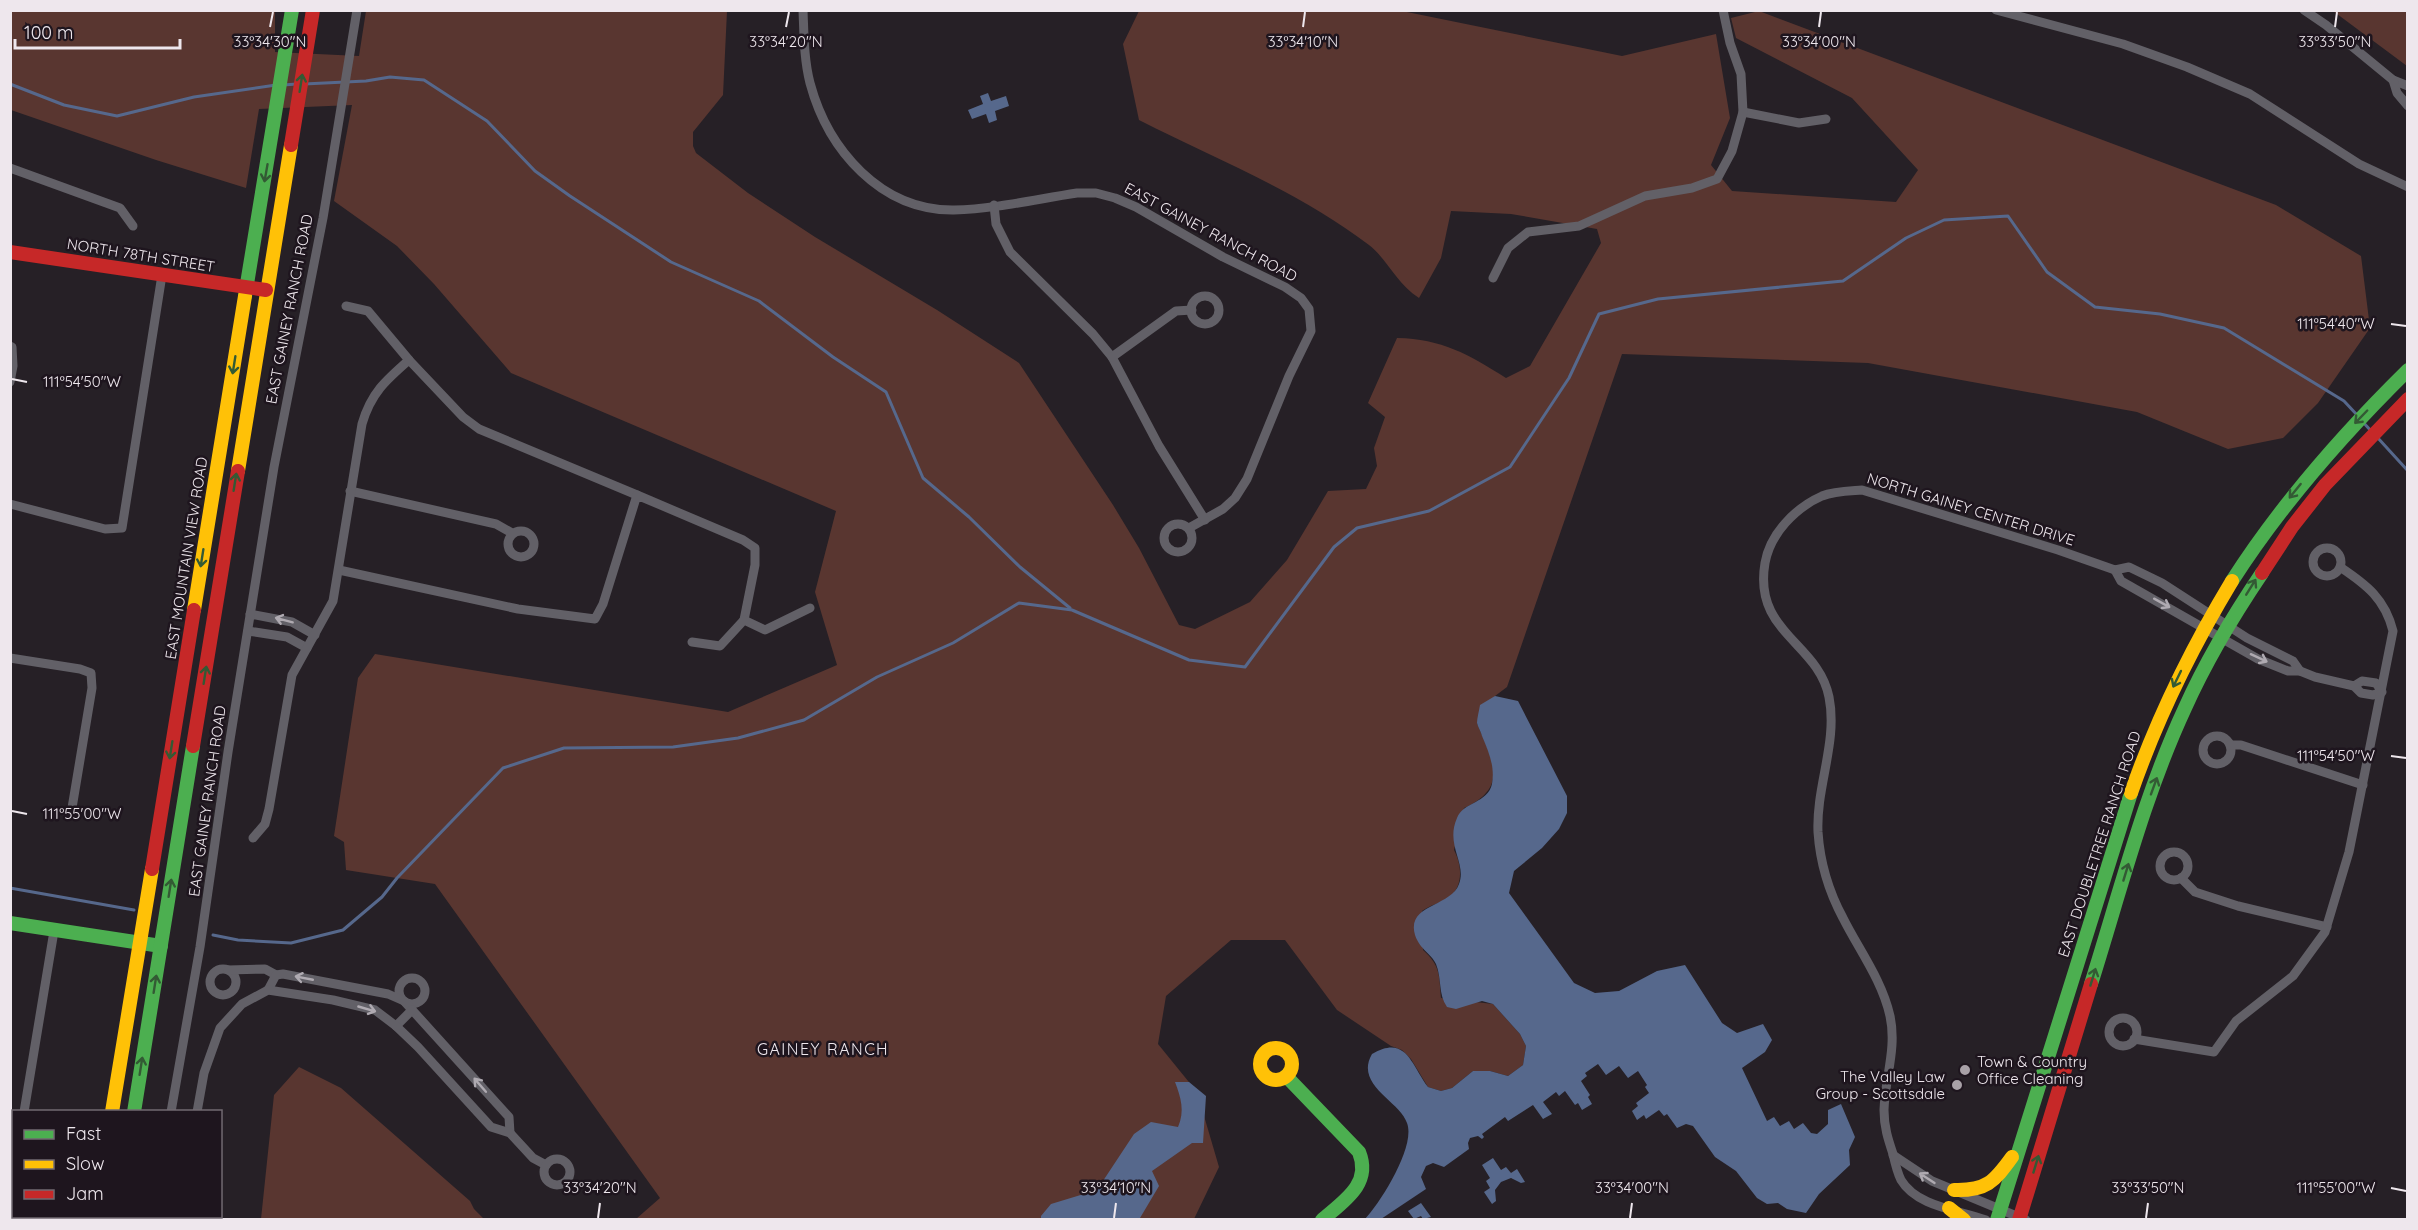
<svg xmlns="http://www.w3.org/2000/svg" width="2418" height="1230" viewBox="0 0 2418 1230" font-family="Quicksand,sans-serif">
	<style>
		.green { fill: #593630 }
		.water { fill: #56688c }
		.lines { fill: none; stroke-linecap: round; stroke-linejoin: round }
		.stream { stroke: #56688c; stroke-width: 3 }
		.street { stroke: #626067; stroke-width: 9 }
		.fast { stroke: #4caf50; stroke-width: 14 }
		.slow { stroke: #ffc107; stroke-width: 14 }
		.jam { stroke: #c62828; stroke-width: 14 }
		.oneway { stroke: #335a34 }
		.oneway2 { stroke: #afaab1 }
		.ticks { fill: none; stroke: #eee7ed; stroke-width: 2 }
		.poi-dot { fill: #a8a1a7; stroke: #1e151e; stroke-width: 2 }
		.labels { text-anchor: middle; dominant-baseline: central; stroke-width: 5; stroke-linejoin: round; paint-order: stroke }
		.street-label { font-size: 15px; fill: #eee7ed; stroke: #1e151e }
		.poi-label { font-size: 15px; fill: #eee7ed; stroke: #1e151e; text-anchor: start }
		.neighbourhood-label { font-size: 16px; letter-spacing: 1.5px; fill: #eee7ed; stroke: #1e151e }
		.ticks-label { font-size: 15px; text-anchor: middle; fill: #eee7ed; stroke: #1e151e; stroke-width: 5; stroke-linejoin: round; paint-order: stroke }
	</style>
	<rect width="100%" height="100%" fill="#262026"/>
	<g class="green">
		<path d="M11,11H275V52L359,56L366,11H727L723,95L693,132V146L696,153L748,193L815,237L937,310L1019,363L1113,505L1139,548L1179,625L1195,629L1250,602L1287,560L1328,491L1366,489L1377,466L1374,448L1385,417L1368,403L1397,338C1442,339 1468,354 1506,378L1530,366L1601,243L1597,229L1511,214L1451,211L1441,258L1419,298C1396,283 1388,260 1369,245C1300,192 1216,159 1139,120L1123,44L1139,11H1402L1622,56L1716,34L1730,118L1711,165L1732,191L1896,202L1918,170L1852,98L1736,38L1731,18L1759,11L2276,205L2361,256L2370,328L2318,403L2283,438L2228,449L2137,412L1868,363L1622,354L1507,687L1495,696L1477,723C1492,760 1510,787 1464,808L1454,850C1462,865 1464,887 1448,898C1441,903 1430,905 1422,911L1423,950C1441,966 1439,976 1441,998L1493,1004L1520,1034L1526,1046L1523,1065L1508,1076L1490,1071H1473L1452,1088L1441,1091L1428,1087L1411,1059L1402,1050L1391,1046L1337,1010L1285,940H1231L1166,996L1158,1044L1197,1092L1219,1167L1194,1219H636L660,1198L435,884L346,870L344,842L334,836L358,678L375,654L728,712L837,665L815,592L836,511L511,373L434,284L397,246L334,201L352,105L259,109L246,188L156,160L11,110Z"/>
		<polygon points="2333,11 2407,11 2407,66"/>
		<polygon points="299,1067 341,1088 470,1201 474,1209 484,1219 261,1219 274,1095"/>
	</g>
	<g class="water">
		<polygon points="988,93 991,101 1006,96 1009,106 995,111 997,120 989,123 986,114 972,119 968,110 983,104 980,96"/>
		<path d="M1495,696L1518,701L1567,796V813L1559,829L1542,848L1514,871L1509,893L1574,983L1595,993L1619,991L1657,971L1685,965L1722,1023L1737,1033L1763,1024L1772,1040L1765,1052L1742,1068L1767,1121L1774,1117L1780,1126L1789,1121L1794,1129L1803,1123L1811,1133L1817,1134L1828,1124V1110L1841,1104L1855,1137L1849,1150L1850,1165L1819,1194L1806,1213L1787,1209L1778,1203L1767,1204L1757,1198L1736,1171L1715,1157L1693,1126L1686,1124L1677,1128L1667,1114L1664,1116L1659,1110L1646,1119L1644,1115L1637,1120L1632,1111L1638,1106L1636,1103L1649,1093L1645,1087L1647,1085L1638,1071L1628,1078L1619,1066L1606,1075L1598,1064L1585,1073L1587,1076L1581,1081L1590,1095L1588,1097L1592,1104L1582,1110L1578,1103L1575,1105L1565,1091L1559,1096L1556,1092L1543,1102L1552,1114L1543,1119L1533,1105L1508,1121L1505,1117L1482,1134L1484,1137L1482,1139L1478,1136L1470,1138L1468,1143L1469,1149L1444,1167L1433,1163L1426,1166L1421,1177L1426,1189L1381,1219H1365C1381,1202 1416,1146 1407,1123C1400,1101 1354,1085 1372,1054C1406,1034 1411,1064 1428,1087L1441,1091L1452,1088L1473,1071H1490L1508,1076L1523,1065L1526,1046L1520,1034L1493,1004L1482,1001L1456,1009L1447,1007C1438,994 1442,979 1436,964C1431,953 1420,950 1415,935C1406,904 1451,907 1459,884C1467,863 1445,845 1457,818C1463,802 1488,803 1492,784C1495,766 1489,753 1482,736C1481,732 1478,727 1477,723C1477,718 1479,711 1480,705Z"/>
		<path d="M1175,1082H1189L1206,1096L1203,1143H1192L1152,1171L1159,1186L1140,1218L1041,1219V1216L1051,1204L1097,1190L1134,1134L1151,1122L1178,1127C1185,1111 1181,1098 1175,1082Z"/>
		<polygon points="1493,1158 1501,1170 1506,1167 1511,1173 1517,1169 1525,1182 1521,1183 1511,1178 1501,1182 1495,1190 1496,1201 1492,1204 1484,1192 1490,1188 1486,1181 1490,1178 1482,1165"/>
		<polygon points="1421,1203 1431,1217 1423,1219 1421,1216 1414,1219 1408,1211"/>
	</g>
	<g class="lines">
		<g class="stream">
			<polyline points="10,84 64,105 117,116 194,97 276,85"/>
			<polyline points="304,84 366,81 390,77 424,80 487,121 535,171 570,196 671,262 759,301 833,357 886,392 923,478 969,517 1020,567 1070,608"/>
			<polyline points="283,85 297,84"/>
			<polyline points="2362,421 2372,432"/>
			<polyline points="2377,437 2408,471"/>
			<polyline points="10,888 134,910"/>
			<polyline points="213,935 238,940 291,943 343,930 382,897 397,878 503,768 564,748 673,747 738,738 804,720 877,677 953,643 1019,603 1072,610 1189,660 1245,667 1334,547 1357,528 1429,511 1510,467 1569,378 1599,314 1658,299 1843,281 1906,238 1944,220 2008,216 2047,272 2095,307 2160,314 2224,328 2344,401 2358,416"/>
		</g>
		<g class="street">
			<path d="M803,10C804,35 804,60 810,83C828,150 881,211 954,210C995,209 1037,199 1077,193H1096L1115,198L1136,207L1223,257L1285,287L1301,298L1309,309L1311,331L1289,376L1247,479L1235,498L1223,509L1189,528"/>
			<polyline points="1996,10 2123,44 2187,67 2250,94 2359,164 2408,187"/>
			<polyline points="2304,10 2326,25 2393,80 2408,86"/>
			<polyline points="2393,80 2397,93 2408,106"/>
			<polyline points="1743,112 1799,123 1826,119"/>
			<polyline points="10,168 120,208 133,226"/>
			<polyline points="994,205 996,224 1010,252 1093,334 1112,357 1159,446 1205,520"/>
			<polyline points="1493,278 1508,248 1528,232 1579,226 1645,196 1692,188 1717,179 1732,151 1743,112 1741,74 1730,43 1723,10"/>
			<circle cx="1205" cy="310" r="14"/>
			<polyline points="346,306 368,311 409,360 463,417 479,429 637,495"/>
			<polyline points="10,346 12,347 13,366 10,382"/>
			<polyline points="1112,357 1176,311 1192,310"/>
			<polyline points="350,491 496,524 512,533"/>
			<polyline points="10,504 105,529 122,528 162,275"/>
			<circle cx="1178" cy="538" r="14"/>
			<circle cx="521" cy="544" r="13"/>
			<circle cx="2327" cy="562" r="14"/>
			<polyline points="339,570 518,609 595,619 603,604 637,495 743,540 755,548 755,565 744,620"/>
			<polyline points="2115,570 2121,581 2258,659 2288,671 2300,671 2315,677 2354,686 2361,693 2373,695 2382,692 2376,683 2362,681 2354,686"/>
			<polyline points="250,614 292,622 315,635"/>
			<polyline points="248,631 287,637 307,648"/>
			<polyline points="692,642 720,646 744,620 765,630 810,608"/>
			<polyline points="10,658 80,669 91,673 92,688 71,814"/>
			<circle cx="2217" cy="750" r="14"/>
			<polyline points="2230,745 2241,745 2363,785"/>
			<path d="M253,838L265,824L269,809L292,675L333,601L362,424C371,393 386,380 409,360"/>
			<circle cx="2174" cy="866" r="14"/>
			<polyline points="2181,878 2195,892 2238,906 2327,927"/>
			<circle cx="223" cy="982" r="13"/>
			<polyline points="228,970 265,969 276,975"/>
			<circle cx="412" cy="991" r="13"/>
			<polyline points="268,990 276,975 283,974 388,994 404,1001 509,1117 510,1133"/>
			<circle cx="2123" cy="1032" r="14"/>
			<polyline points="396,1026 412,1010"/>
			<path d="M2134,1039L2214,1052L2236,1021L2293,976L2325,932L2349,852L2393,631C2385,599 2367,585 2340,567"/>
			<polyline points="24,1112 54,931"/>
			<polyline points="171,1112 200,947 228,752 274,467 323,218 357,10"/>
			<polyline points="197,1112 204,1073 220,1028 242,1004 268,990 333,1000 375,1010 396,1026 418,1047 491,1127 510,1133 533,1158 546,1165"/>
			<polyline points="1893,1155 1932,1181 2026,1220"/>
			<circle cx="557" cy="1172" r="13"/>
			<polyline points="10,1190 14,1174"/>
			<polyline points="152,1220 152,1216"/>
			<polyline points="178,1220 179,1216"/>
			<path d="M1986,1220C1959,1210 1917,1207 1901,1180C1897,1172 1895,1163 1893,1154C1888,1139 1884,1127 1884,1110C1885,1078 1897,1048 1890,1016C1882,980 1859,950 1843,918C1829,892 1820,862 1818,832C1816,786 1838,742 1829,697C1818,642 1753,633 1765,563C1770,534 1795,508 1822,496C1834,491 1848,491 1862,490L2058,550L2115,570L2129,567L2162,583L2247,638L2293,661L2300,671"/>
		</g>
		<g class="fast">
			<polyline points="245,296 292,10"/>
			<path d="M2232,581C2282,503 2342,435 2408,370"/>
			<polyline points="10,923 161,946"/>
			<path d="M2091,984C2120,892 2144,796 2185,708C2206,661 2233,616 2262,573"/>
			<path d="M1286,1076L1359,1152C1372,1184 1344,1201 1322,1220"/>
			<polyline points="134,1112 193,746"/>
			<polyline points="95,1216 95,1220"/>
			<polyline points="1997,1220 2131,793"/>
		</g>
		<g class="slow">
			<polyline points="238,471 291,145"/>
			<polyline points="194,610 245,296"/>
			<path d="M2131,793C2157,718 2191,649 2232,581"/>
			<circle cx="1276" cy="1064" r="16"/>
			<polyline points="112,1112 152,869"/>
			<path d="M1954,1190C1986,1191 1994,1182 2012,1157"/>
			<polyline points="1949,1208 1964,1220"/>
			<polyline points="116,1220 117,1216"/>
		</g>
		<g class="jam">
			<polyline points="291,145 313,10"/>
			<polyline points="10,252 266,290"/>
			<polyline points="2262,573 2292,527 2325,485 2408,399"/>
			<polyline points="193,746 238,471"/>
			<polyline points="152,869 194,610"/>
			<polyline points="2019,1220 2091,984"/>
		</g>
	</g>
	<defs><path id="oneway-shaft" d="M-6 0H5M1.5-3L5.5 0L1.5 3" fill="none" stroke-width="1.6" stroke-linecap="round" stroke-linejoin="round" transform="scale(1.5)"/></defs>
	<g class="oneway">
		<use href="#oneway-shaft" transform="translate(301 83) rotate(-81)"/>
		<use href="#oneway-shaft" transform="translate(266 173) rotate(100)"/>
		<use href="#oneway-shaft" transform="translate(234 365) rotate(99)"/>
		<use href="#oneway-shaft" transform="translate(2361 417) rotate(134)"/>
		<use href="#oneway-shaft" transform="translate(235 482) rotate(-81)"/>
		<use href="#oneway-shaft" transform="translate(2295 491) rotate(129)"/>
		<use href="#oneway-shaft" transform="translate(202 558) rotate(99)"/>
		<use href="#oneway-shaft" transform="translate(2251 587) rotate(-58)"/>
		<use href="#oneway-shaft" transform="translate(205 675) rotate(-81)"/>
		<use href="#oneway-shaft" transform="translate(2177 679) rotate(116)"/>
		<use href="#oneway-shaft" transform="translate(171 750) rotate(99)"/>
		<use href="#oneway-shaft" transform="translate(2154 786) rotate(-70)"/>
		<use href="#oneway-shaft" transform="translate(2126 872) rotate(-73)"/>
		<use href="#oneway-shaft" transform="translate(170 888) rotate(-81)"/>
		<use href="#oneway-shaft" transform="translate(2093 977) rotate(-73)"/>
		<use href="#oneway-shaft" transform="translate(155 984) rotate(-81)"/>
		<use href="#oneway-shaft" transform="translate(141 1066) rotate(-81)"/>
		<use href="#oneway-shaft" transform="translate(2036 1164) rotate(-73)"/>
	</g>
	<g class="oneway2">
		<use href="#oneway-shaft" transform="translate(2162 603) rotate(29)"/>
		<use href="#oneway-shaft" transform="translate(284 620) rotate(-165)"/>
		<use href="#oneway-shaft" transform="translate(2259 658) rotate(25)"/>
		<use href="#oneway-shaft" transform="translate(304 978) rotate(-169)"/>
		<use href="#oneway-shaft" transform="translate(367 1009) rotate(16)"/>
		<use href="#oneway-shaft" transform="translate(480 1085) rotate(-131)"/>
		<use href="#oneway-shaft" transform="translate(1927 1178) rotate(-147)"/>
	</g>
	<path class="ticks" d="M270,27L273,12M786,27L789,12M1303,27L1305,12M1819,27L1821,12M2335,27L2337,12M2391,324L2406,326M12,379L27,382M2391,756L2406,758M12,811L27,814M2391,1188L2406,1191M598,1218L600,1203M1114,1218L1116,1203M1630,1218L1632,1203M2146,1218L2148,1203"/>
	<g class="poi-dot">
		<circle cx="1965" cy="1070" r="6"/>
		<circle cx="1957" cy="1085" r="6"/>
	</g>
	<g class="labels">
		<g class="street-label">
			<text transform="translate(1211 232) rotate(28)">EAST GAINEY RANCH ROAD</text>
			<text transform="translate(141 255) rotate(9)">NORTH 78TH STREET</text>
			<text transform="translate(289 309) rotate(-79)">EAST GAINEY RANCH ROAD</text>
			<text transform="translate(1971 509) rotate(17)">NORTH GAINEY CENTER DRIVE</text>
			<text transform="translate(186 558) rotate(-81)">EAST MOUNTAIN VIEW ROAD</text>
			<text transform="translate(207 801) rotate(-82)">EAST GAINEY RANCH ROAD</text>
			<text transform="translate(2099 844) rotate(-72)">EAST DOUBLETREE RANCH ROAD</text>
		</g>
		<g class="poi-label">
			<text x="1977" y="1061">Town &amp; Country<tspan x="1977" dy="17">Office Cleaning</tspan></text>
			<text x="1945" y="1076" text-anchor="end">The Valley Law<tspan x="1945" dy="17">Group - Scottsdale</tspan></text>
		</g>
		<g class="neighbourhood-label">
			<text x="823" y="1049">GAINEY RANCH</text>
		</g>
	</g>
	<g class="ticks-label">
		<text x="270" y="47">33°34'30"N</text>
		<text x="786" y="47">33°34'20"N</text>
		<text x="1303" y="47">33°34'10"N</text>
		<text x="1819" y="47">33°34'00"N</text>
		<text x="2335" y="47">33°33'50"N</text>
		<text x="2336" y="329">111°54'40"W</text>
		<text x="82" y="387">111°54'50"W</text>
		<text x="2336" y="761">111°54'50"W</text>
		<text x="82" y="819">111°55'00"W</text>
		<text x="2336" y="1193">111°55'00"W</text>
		<text x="600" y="1193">33°34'20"N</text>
		<text x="1116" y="1193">33°34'10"N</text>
		<text x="1632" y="1193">33°34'00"N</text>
		<text x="2148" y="1193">33°33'50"N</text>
	</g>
	<rect width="2418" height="1230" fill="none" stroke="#eee7ed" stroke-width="24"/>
	<rect x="12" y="1110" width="210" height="108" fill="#1e151e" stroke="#716971" stroke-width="1.5"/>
	<rect x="24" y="1130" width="30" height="9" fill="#4caf50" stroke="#716971" stroke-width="1.5"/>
	<text x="66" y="1140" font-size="18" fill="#eee7ed">Fast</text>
	<rect x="24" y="1160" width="30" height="9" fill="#ffc107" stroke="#716971" stroke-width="1.5"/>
	<text x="66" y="1170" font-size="18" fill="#eee7ed">Slow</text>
	<rect x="24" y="1190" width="30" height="9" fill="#c62828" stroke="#716971" stroke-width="1.5"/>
	<text x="66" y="1200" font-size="18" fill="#eee7ed">Jam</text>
	<path d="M15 39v9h165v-9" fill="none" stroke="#eee7ed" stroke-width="3"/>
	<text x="24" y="39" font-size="18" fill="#eee7ed" stroke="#1e151e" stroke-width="4.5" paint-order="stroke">100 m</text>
</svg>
